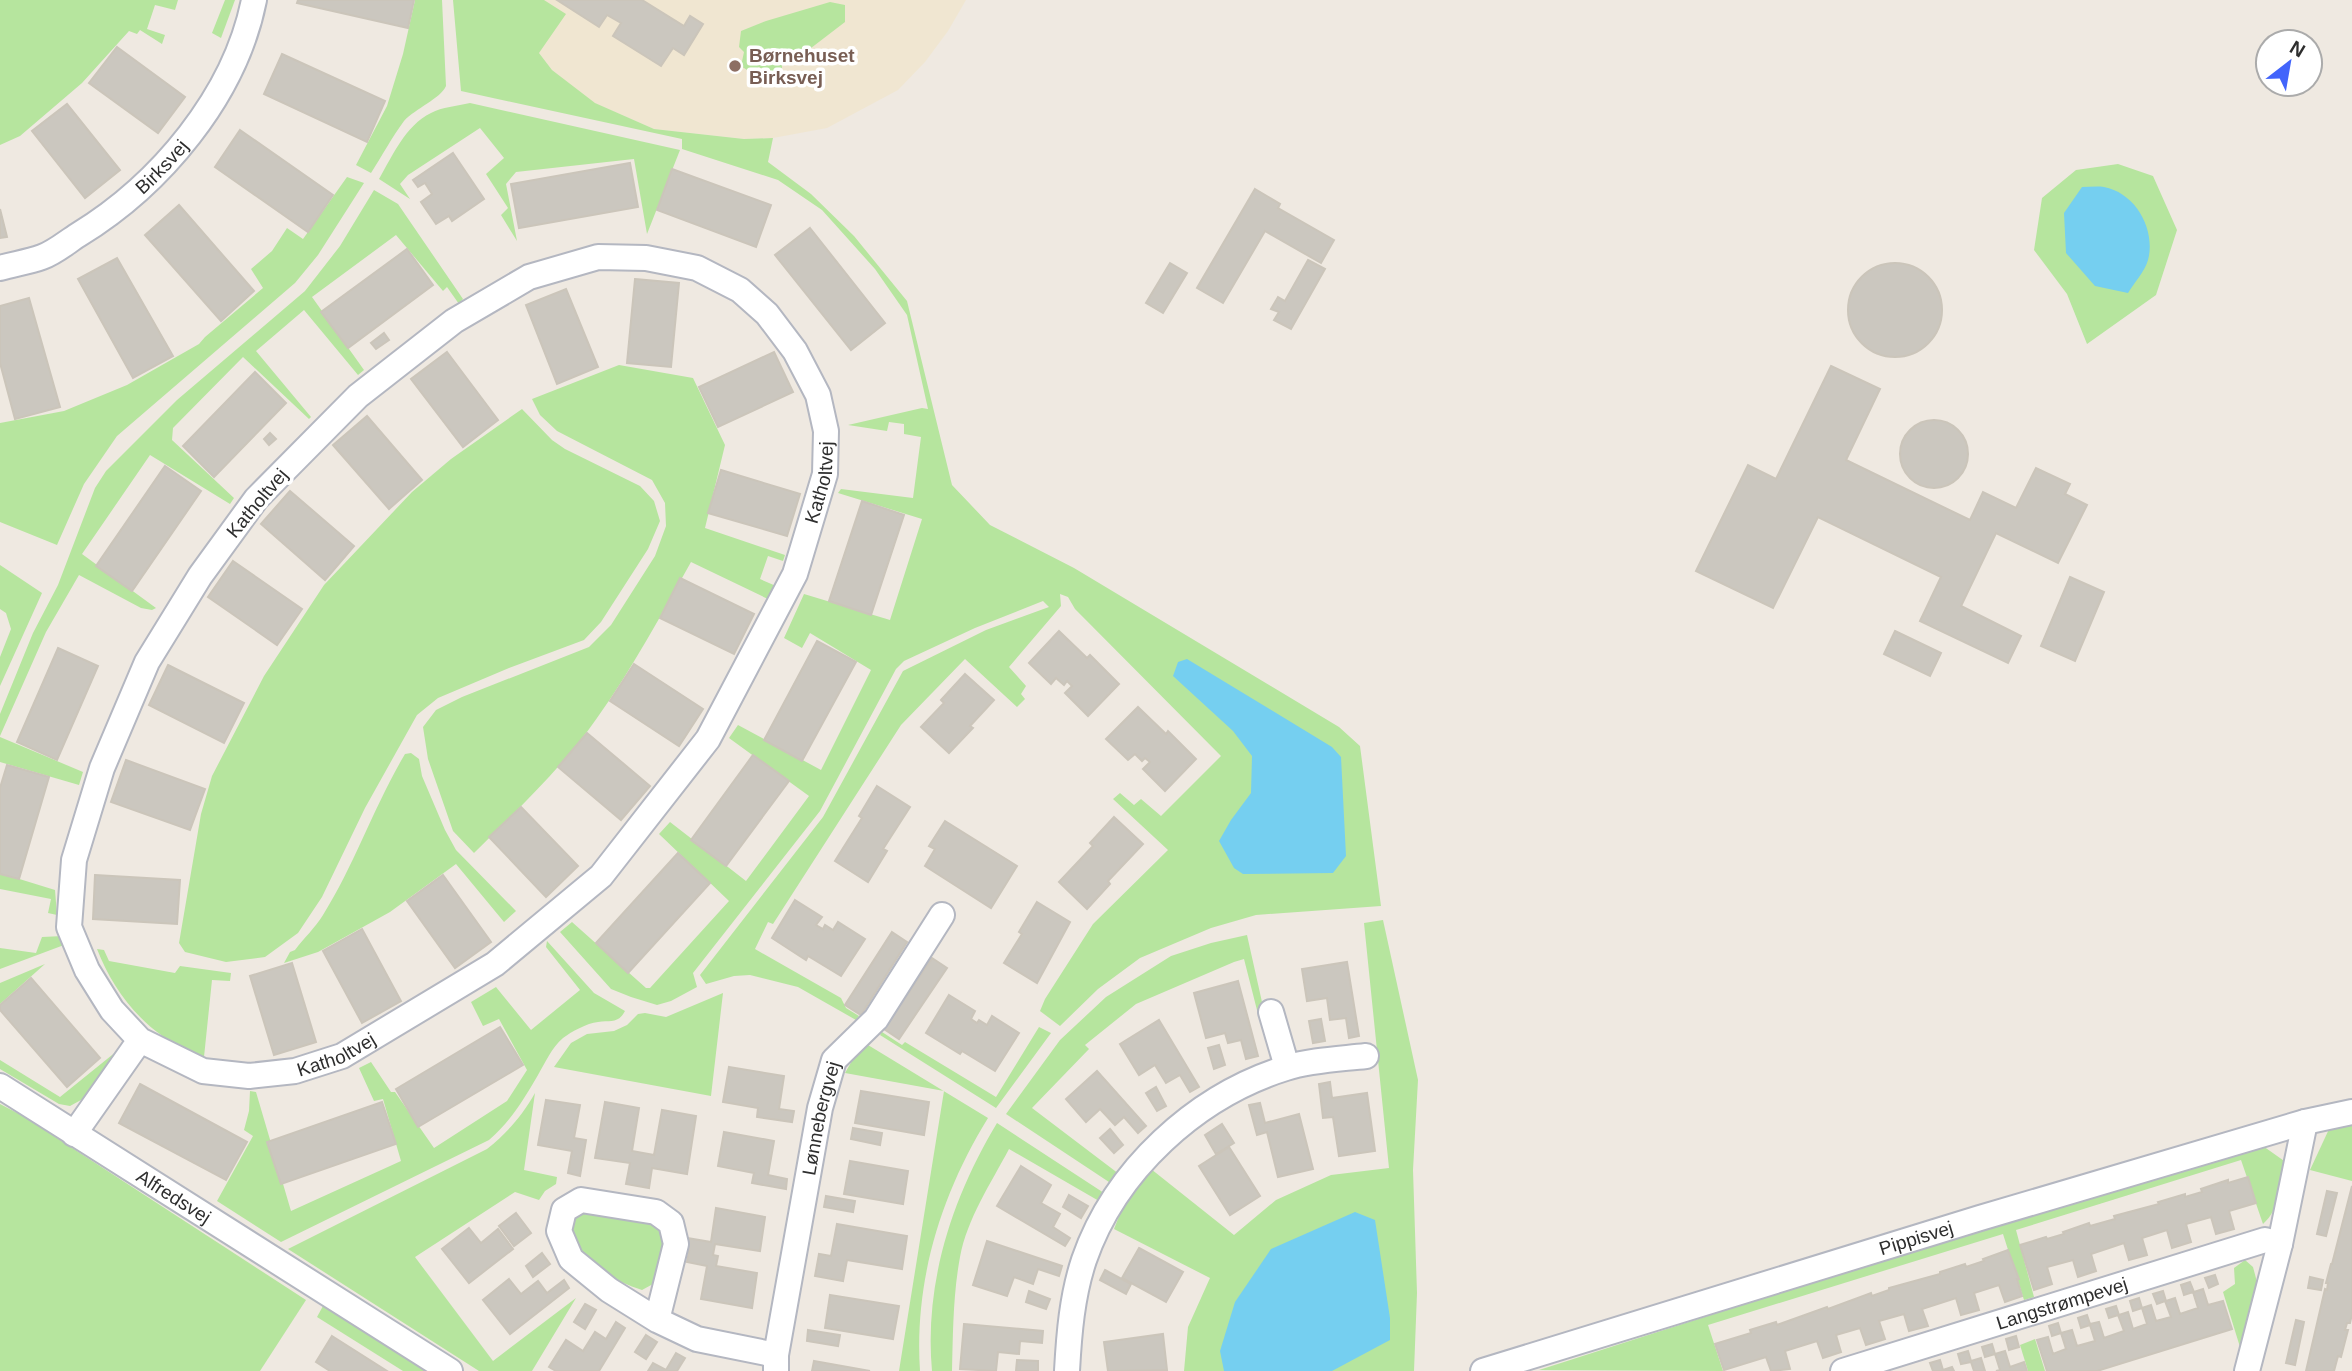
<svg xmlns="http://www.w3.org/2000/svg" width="2352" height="1371" viewBox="0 0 2352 1371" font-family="Arial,sans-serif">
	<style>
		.education { fill: #f0e6d1 }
		.green { fill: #b6e59e }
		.water { fill: #75cff0 }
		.building { fill: #cbc7bf; stroke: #cbc5ba; stroke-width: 2 }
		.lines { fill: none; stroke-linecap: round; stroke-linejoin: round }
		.street-casing { stroke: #b4b7c1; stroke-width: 28 }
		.street { stroke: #fff; stroke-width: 24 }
		.education-dot { fill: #8d6e63; stroke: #fff; stroke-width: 2.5 }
		.labels { text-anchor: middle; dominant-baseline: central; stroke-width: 7; stroke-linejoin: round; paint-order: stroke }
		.education-label { font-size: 19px; font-weight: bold; fill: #785e54; stroke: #fff; text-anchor: start }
		.street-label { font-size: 19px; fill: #2e2e2e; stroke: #fff }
	</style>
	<rect width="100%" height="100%" fill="#efe9e1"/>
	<polygon class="education" points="498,0 966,0 948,31 925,62 898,90 827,128 773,138 744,139 654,129 592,102 552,70"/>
	<g class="green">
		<polygon points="0,0 178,0 175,10 155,5 147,29 165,35 162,44 140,30 137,34 129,31 82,83 20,136 0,145"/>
		<polygon points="225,0 235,0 221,38 212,33"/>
		<path d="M415,0H442L446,86C440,99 416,108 404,121C392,137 382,156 371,173L356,165L387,106L403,54Z"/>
		<polygon points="453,0 544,0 566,14 539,53 552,70 595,103 654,129 744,139 773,138 768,162 811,194 854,236 907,301 952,485 990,525 1074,568 1339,727 1360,746 1381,906 1256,915 1211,928 1140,958 1098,989 1060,1026 1040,1011 1045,999 1093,924 1168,850 1113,799 1120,793 1134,805 1141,799 1161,816 1221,756 1075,609 1068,597 1060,594 1061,606 1009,667 1026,686 1021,694 1025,699 1017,707 965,659 901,725 773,924 768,922 755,949 841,998 846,1008 859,1016 856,1020 798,987 750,975 734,976 706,984 700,975 823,817 903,671 986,630 1049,607 1043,601 975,628 904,661 896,669 820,811 693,973 697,987 671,1001 657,1005 631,997 611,989 560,932 572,922 646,988 650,988 729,901 659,834 670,822 746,881 809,796 729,738 738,725 821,770 871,670 810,633 802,648 784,638 804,594 890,620 922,519 838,493 841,489 913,498 921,437 904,434 904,424 889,422 887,431 848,425 922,408 928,409 907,315 875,269 822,210 778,180 682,149 682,139 461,91"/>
		<polygon points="830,2 845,5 845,22 798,58 782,59 782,74 774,79 759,67 750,72 741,66 744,52 739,47 741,31 766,21"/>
		<path d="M470,103L680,150L647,234L634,159L516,172L506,184L517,241L501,215L508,208L486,174L504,158L480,128L408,175L400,184L410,199L379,179C393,155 405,126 431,113C442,107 457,106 470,103Z"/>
		<polygon points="2118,164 2153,176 2177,230 2156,295 2087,344 2067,294 2034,250 2042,198 2076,170"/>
		<polygon points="347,177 364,183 318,255 295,283 117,436 84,484 57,545 0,522 0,423 64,411 127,385 199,344 205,337 263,288 251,269 272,251 287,228 303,239"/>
		<polygon points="374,190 398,204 463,299 459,304 447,287 443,291 396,235 312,297 364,370 358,375 304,310 256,351 311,417 309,419 243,357 173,428 172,440 234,498 230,504 150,455 82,554 156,608 152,610 141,608 79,575 46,632 0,736 0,714 33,633 58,585 95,488 106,471 177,400 305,291 340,246"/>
		<path d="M619,365L693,378L725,445L705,528L785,555L783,561L768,556L760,579L776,586L770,600L691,562C661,615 632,669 597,718C562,768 517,810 474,853L453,831L428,759L423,727L436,710L462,697L589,647L611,625L655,556L666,526L665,503L652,480L557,431L540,415L532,399Z"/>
		<polygon points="522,409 552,440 565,449 640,486 654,501 660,521 648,549 601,622 584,640 509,668 438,698 417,715 365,808 322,897 298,933 265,957 226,962 185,952 179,943 201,814 212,776 264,676 324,585 412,492 451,459"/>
		<polygon points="0,565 42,593 0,686 0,657 11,629 6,613 0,609"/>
		<polygon points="0,737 83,772 79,785 0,762"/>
		<path d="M411,753L419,759L422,776L445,830L456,850L516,911L504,922L456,864L390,912L318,952L284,963L290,952L295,950C304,938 315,928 323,915C355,864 374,806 405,754Z"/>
		<polygon points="0,873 55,890 57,915 48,913 51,899 0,889"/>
		<polygon points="1383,920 1418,1080 1413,1170 1417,1293 1414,1371 1184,1371 1188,1327 1210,1278 1114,1229 1125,1201 1151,1169 1234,1235 1276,1200 1331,1175 1389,1168 1364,923"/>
		<polygon points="1247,935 1264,1011 1258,1014 1244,959 1234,962 1136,1004 1085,1045 1089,1049 1032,1108 1119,1174 1112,1184 1006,1114 1060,1040 1106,997 1171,956 1211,943"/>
		<polygon points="63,936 64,945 0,969 0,948 36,953 42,937"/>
		<path d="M547,941L594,993L625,1011C618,1024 611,1020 598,1022C587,1023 571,1032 563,1038C552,1047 545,1063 538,1075C524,1099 511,1121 489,1140L281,1242L217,1201L253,1136L244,1130L249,1111L250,1091L256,1092L291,1211L401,1161L383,1099L374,1101L359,1068L371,1062L391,1092H395L434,1148L507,1101L527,1070L499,1019L483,1026L471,1002L496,987L531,1030L580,990L546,947Z"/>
		<path d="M97,949L104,950L109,961L175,973L180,966L231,973L230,981L212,980L204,1057C191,1050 176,1045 164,1037C133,1016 110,983 97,949Z"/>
		<polygon points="45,964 0,1004 0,983"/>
		<polygon points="723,993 711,1096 554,1067 571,1043 587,1034 614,1031 627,1025 638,1014 645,1013 666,1017"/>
		<polygon points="1039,1027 1051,1033 996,1108 880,1035 882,1032 902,1045 905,1042 996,1097"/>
		<path d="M868,1045L988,1118C941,1194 914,1281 920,1371H899L944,1091L845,1073L857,1052Z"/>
		<polygon points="117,1051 92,1094 70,1106 59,1104 0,1069 0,1060 60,1097"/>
		<path d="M535,1093L524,1170L557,1177L556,1184L545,1191L539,1200L515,1192L415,1257L493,1361L576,1298L532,1371H479L288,1249L487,1149C507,1133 522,1116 535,1093Z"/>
		<polygon points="0,1104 23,1116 306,1300 260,1371 0,1371"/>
		<polygon points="2352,1122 2352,1181 2310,1170 2330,1127"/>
		<path d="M997,1123L1104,1193L1099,1201L1009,1149C991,1183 967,1219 960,1257C953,1295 953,1333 952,1371H932C924,1283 952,1198 997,1123Z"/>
		<path d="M2263,1146L2287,1163C2282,1184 2280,1209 2263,1224L2241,1160L2016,1230L2034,1297L2024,1300L2003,1234L1708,1325L1723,1371L1539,1370L2022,1215Z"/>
		<path d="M581,1208L652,1218L662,1233L663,1246L653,1284L642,1290C620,1283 590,1268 578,1247C574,1239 571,1229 568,1221Z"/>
		<polygon points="2245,1260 2253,1267 2257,1282 2240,1347 2223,1292 2235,1284 2234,1268"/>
		<polygon points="323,1306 430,1371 403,1371 317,1317"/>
		<polygon points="2035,1339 2045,1371 2028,1371 2020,1345"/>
	</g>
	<g class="water">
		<path d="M2082,187C2089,187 2097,186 2104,187C2136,193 2156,230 2148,260C2145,271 2134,283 2128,293L2095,286L2066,253L2064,213Z"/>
		<polygon points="1187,659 1332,747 1341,757 1346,856 1333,873 1243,874 1234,868 1219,841 1231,820 1251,793 1252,756 1233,731 1173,676 1178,662"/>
		<polygon points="1355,1212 1375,1220 1390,1318 1390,1340 1332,1371 1224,1371 1220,1351 1235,1302 1271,1249"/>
	</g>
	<g class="building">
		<polygon points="298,0 414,0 408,28 297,3"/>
		<polygon points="557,0 642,0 684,26 690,16 703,24 684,55 673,48 661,66 613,36 621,23 607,15 599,27"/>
		<polygon points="117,47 185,97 158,133 89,83"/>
		<polygon points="282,54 385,101 367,142 264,94"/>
		<polygon points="67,104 120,170 85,198 32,131"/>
		<polygon points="240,130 333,195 308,232 215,167"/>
		<polygon points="453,153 484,199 452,221 449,216 436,224 421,202 432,194 425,183 418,187 413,180"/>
		<polygon points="630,163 638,207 519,228 511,184"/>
		<polygon points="672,169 771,205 756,247 657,210"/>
		<polygon points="1255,189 1280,204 1278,208 1334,240 1321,263 1265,231 1223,303 1197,288"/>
		<polygon points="179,205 254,291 221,321 145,235"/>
		<polygon points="0,209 7,237 0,238"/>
		<polygon points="810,228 885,323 851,350 775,255"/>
		<polygon points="407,249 433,285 348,348 321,312"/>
		<polygon points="117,258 173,356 133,378 78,279"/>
		<polygon points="1308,260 1325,269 1291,329 1274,320 1279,312 1271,309 1278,297 1285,301"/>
		<polygon points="1170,263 1187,273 1163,313 1146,303"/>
		<circle cx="1895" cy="310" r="47"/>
		<polygon points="635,279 679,283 671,367 627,363"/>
		<polygon points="566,289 598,367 557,384 526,305"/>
		<polygon points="29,298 60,407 15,419 0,363 0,306"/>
		<polygon points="384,333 389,340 376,349 371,343"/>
		<polygon points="447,352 498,420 463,447 411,379"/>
		<polygon points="774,352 793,392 718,427 699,387"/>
		<polygon points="1831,366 1880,389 1846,460 1970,520 1983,492 2016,508 2036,468 2070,484 2065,494 2087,505 2058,563 1996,533 1961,606 2021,636 2008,663 1920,621 1941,577 1818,517 1773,608 1696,571 1748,465 1776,479"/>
		<polygon points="255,372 286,403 214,477 183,446"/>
		<polygon points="367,416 422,480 389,509 333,445"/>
		<circle cx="1934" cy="454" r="34"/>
		<polygon points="270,433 276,439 269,445 264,439"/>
		<polygon points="165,466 201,491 132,591 96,566"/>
		<polygon points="721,470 800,494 787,536 708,513"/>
		<polygon points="290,491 354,546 325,580 261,524"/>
		<polygon points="862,501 904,515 871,615 829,601"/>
		<polygon points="233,561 302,609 277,645 208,597"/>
		<polygon points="2070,577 2104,592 2075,661 2041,646"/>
		<polygon points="680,578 754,614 734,654 660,618"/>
		<polygon points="1059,631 1087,658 1090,655 1119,684 1088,716 1065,693 1072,686 1067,681 1064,685 1056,678 1051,684 1029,663"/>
		<polygon points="1895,631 1941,653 1930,676 1884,654"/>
		<polygon points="817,641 856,662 802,761 764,740"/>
		<polygon points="58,648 98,666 57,760 17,742"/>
		<polygon points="634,664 703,709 679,746 610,701"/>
		<polygon points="168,665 244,703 224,743 149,705"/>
		<polygon points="965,674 994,700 970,726 973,728 949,753 921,727 944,703 941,700"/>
		<polygon points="1138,707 1166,734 1168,731 1196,759 1165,791 1143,769 1150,762 1145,758 1142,761 1135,754 1128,760 1106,739"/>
		<polygon points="587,733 650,786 621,820 558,767"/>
		<polygon points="753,755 789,781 726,866 691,840"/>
		<polygon points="126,760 205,789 190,830 111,802"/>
		<polygon points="7,765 49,777 19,879 0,874 0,788"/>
		<polygon points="877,786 910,807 883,849 887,851 868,882 835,861 862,818 859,816"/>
		<polygon points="521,807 578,866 546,897 489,837"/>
		<polygon points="1114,817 1143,844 1108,881 1110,884 1087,909 1059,882 1093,846 1090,843"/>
		<polygon points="945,821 1017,866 991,908 925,866 935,849 929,846"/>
		<polygon points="678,853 710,883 628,973 596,943"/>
		<polygon points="95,875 180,880 177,924 93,919"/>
		<polygon points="443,875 491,942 455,968 407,901"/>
		<polygon points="795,900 822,917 816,925 823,929 825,925 833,930 838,922 865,939 841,976 808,956 806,960 772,938"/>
		<polygon points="1037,902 1070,922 1037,983 1004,963 1022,934 1019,932"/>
		<polygon points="362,929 401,1001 362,1023 323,951"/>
		<polygon points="892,932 907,942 861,1015 845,1005"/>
		<polygon points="932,958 947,968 899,1039 884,1029"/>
		<polygon points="1347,962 1359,1036 1349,1038 1346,1018 1330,1020 1327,998 1307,1001 1302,969"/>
		<polygon points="292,963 316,1042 274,1055 250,976"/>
		<polygon points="31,978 100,1058 67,1087 0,1010 0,1005"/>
		<polygon points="1238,981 1258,1056 1246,1059 1241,1040 1228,1043 1225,1033 1206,1038 1194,993"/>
		<polygon points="949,995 975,1011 971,1019 977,1023 979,1020 987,1025 992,1016 1019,1033 995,1071 962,1051 960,1054 926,1033"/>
		<polygon points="1321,1019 1325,1041 1313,1043 1309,1021"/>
		<polygon points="1159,1020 1199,1087 1190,1092 1180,1075 1166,1083 1155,1065 1139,1075 1120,1044"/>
		<polygon points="500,1027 523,1065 418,1127 396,1089"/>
		<polygon points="1219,1045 1225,1065 1214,1069 1208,1048"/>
		<polygon points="729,1067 784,1076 779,1109 794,1111 792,1122 757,1117 758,1108 723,1102"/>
		<polygon points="1097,1071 1146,1126 1138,1133 1124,1117 1115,1125 1100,1109 1086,1122 1066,1099"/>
		<polygon points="1330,1082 1332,1098 1367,1093 1375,1151 1339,1156 1333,1117 1323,1118 1319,1084"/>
		<polygon points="140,1084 247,1142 226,1180 119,1123"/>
		<polygon points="1156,1087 1166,1106 1157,1111 1146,1093"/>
		<polygon points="861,1091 929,1102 924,1135 855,1123"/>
		<polygon points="546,1100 580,1105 574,1138 586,1140 580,1176 568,1173 572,1151 538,1145"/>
		<polygon points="382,1102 396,1144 281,1184 267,1142"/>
		<polygon points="605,1102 639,1108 632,1151 654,1155 662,1110 696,1116 687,1174 652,1168 649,1188 626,1184 630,1163 595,1158"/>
		<polygon points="1260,1103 1265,1123 1299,1114 1313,1169 1278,1177 1267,1132 1257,1135 1249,1105"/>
		<polygon points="1222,1124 1234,1143 1216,1154 1205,1135"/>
		<polygon points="853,1128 882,1133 880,1145 851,1139"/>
		<polygon points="1110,1129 1123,1145 1114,1153 1100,1138"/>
		<polygon points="724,1132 774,1141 768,1175 787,1179 786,1189 752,1183 754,1173 718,1166"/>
		<polygon points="1229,1147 1260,1196 1230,1215 1199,1166"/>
		<polygon points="850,1161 908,1171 903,1204 844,1194"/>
		<polygon points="1021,1166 1051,1185 1041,1203 1060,1214 1053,1227 1070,1238 1065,1246 997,1206"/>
		<polygon points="2248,1177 2256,1203 2229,1211 2234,1229 2216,1234 2211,1217 2186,1224 2191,1242 2172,1248 2167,1230 2142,1238 2147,1255 2129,1260 2124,1243 2091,1254 2096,1271 2078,1277 2073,1260 2047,1267 2052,1284 2034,1290 2020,1245 2046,1237 2047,1239 2064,1234 2063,1232 2089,1223 2090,1226 2115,1219 2114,1216 2159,1204 2158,1202 2185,1194 2185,1197 2202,1192 2201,1189 2228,1180 2228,1183"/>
		<polygon points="2352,1186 2352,1314 2350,1323 2347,1323 2345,1330 2348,1330 2341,1357 2338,1356 2334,1371 2306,1371 2325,1289 2327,1290 2328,1283 2326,1283 2331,1264 2332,1264"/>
		<polygon points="2327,1191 2337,1193 2326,1236 2317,1234"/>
		<polygon points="1069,1195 1088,1206 1081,1218 1063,1207"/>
		<polygon points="826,1196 855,1201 853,1212 824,1207"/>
		<polygon points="716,1208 765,1217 760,1251 715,1244 713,1255 718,1256 716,1266 757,1273 752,1308 701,1299 707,1266 687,1262 689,1251 685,1251 687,1238 711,1242"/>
		<polygon points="516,1213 531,1233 514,1246 499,1226"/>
		<polygon points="837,1224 907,1236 902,1269 847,1260 843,1281 815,1276 819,1254 831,1256"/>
		<polygon points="469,1228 481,1243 498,1229 513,1249 469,1283 442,1249"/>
		<polygon points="987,1241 1062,1266 1059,1276 1038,1269 1033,1284 1014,1277 1007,1296 973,1285"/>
		<polygon points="1139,1248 1183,1272 1166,1302 1122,1278"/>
		<polygon points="2008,1250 2019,1279 2017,1279 2022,1296 2005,1302 1999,1285 1974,1293 1979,1310 1961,1315 1956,1298 1922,1309 1928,1326 1909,1331 1904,1314 1879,1321 1885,1339 1866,1345 1860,1328 1836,1335 1841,1352 1823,1358 1817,1341 1785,1351 1790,1369 1771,1371 1766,1357 1724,1370 1715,1344 1751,1333 1750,1330 1776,1322 1777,1325 1827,1307 1828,1309 1871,1293 1872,1296 1889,1290 1889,1288 1940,1274 1940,1272 1965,1264 1966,1267 1984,1261 1983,1259"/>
		<polygon points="542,1253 550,1264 533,1277 526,1266"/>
		<polygon points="1105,1270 1131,1284 1126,1294 1100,1280"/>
		<polygon points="2215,1275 2218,1284 2209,1288 2205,1278"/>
		<polygon points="2310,1277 2323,1280 2321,1290 2308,1288"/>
		<polygon points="509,1279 521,1294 538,1281 547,1293 564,1280 569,1288 510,1334 483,1300"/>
		<polygon points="2190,1282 2194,1292 2203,1289 2208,1305 2223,1301 2232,1329 2097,1371 2047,1371 2037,1340 2048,1337 2053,1354 2066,1349 2061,1333 2052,1336 2049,1326 2058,1323 2061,1333 2072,1330 2077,1346 2095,1341 2090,1325 2081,1328 2078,1318 2087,1315 2090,1324 2099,1322 2104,1338 2124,1331 2118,1315 2109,1318 2106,1309 2116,1306 2119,1315 2128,1312 2133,1329 2147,1324 2142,1308 2133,1311 2130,1301 2139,1298 2142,1308 2151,1305 2156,1321 2171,1317 2165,1301 2157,1304 2153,1294 2163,1291 2166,1301 2175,1298 2180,1314 2198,1308 2193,1292 2184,1295 2181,1285"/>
		<polygon points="1029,1291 1050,1299 1046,1309 1026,1302"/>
		<polygon points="830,1295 899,1306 893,1339 825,1328"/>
		<polygon points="585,1304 596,1310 585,1329 574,1322"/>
		<polygon points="2296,1320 2304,1322 2295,1365 2286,1363"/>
		<polygon points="616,1322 625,1328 599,1371 556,1371 549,1367 566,1340 583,1351 595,1332 606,1339"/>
		<polygon points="964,1324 1043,1331 1042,1343 1020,1341 1019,1354 998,1352 996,1371 960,1369"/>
		<polygon points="808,1330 840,1335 838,1346 807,1341"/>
		<polygon points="1163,1334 1167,1370 1108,1371 1104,1342"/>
		<polygon points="646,1335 657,1342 646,1359 635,1352"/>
		<polygon points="332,1336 387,1371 330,1371 316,1362"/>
		<polygon points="2016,1336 2019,1347 2009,1350 2006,1339"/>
		<polygon points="1992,1344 1995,1354 2005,1351 2010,1367 2024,1362 2027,1371 1996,1371 2000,1370 1995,1354 1985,1357 1982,1347"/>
		<polygon points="1968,1351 1971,1361 1981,1358 1985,1371 1974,1371 1971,1362 1961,1364 1958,1354"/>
		<polygon points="676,1353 685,1358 677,1371 648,1371 653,1363 666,1370"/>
		<polygon points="1017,1360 1038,1361 1038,1371 1016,1371"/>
		<polygon points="1940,1360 1943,1370 1952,1367 1954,1371 1933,1371 1930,1363"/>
		<polygon points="814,1361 870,1371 812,1371"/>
	</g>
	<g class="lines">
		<defs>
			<g id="street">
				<path id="s1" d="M0,268C14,264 28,262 42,257C54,253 67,242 78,235C160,185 235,96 254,0"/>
				<polyline points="1271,1012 1287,1067"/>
				<path id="s2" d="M0,1086L450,1371"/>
				<path id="s3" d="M74,1134L140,1040L203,1071L249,1076L295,1071L342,1056L495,964L601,876L708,739L795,574L825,474L826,431L818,395L795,351L767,314L740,290L697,268L646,258L598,257L529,277L454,321L358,396L256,499L200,576L147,662L102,768L74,860L69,927L87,970L112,1010L140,1040"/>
				<polyline points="657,1320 676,1244 671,1223 656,1212 581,1200 564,1210 559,1231 571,1259 609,1290 657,1320 697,1339 776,1355"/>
				<path id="s4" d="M776,1371V1355L820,1108L834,1060L876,1019L942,915"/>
				<path d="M1067,1371C1069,1334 1072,1296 1084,1260C1115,1170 1196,1096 1286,1068C1311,1060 1340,1059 1366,1056"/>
				<path id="s5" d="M1483,1371L1980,1218L2305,1122L2352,1112"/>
				<path id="s6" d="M1843,1371L2265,1240L2280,1244"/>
				<polyline points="2247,1371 2280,1244 2305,1122"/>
			</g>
		</defs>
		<use href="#street" class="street-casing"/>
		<use href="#street" class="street"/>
	</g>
	<circle class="education-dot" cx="735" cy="66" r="7"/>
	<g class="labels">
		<g class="education-label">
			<text x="749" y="55">Børnehuset<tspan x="749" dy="22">Birksvej</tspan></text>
		</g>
		<g class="street-label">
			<text stroke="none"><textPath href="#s1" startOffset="194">Birksvej</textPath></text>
			<text stroke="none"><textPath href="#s3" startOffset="1099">Katholtvej</textPath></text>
			<text transform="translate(257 503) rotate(-50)">Katholtvej</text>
			<text stroke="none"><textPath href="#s3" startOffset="322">Katholtvej</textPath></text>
			<text stroke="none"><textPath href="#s4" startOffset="257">Lønnebergvej</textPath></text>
			<text stroke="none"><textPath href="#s2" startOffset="206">Alfredsvej</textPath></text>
			<text stroke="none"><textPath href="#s5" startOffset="453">Pippisvej</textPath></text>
			<text stroke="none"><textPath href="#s6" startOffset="229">Langstrømpevej</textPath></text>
		</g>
	</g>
	<g transform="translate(2289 63) rotate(31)"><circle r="33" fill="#ffffff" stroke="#ababab" stroke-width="2"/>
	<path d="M0-5L12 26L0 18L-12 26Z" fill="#4264fb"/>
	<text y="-10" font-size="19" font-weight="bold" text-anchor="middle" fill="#2e2e2e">N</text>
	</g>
</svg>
